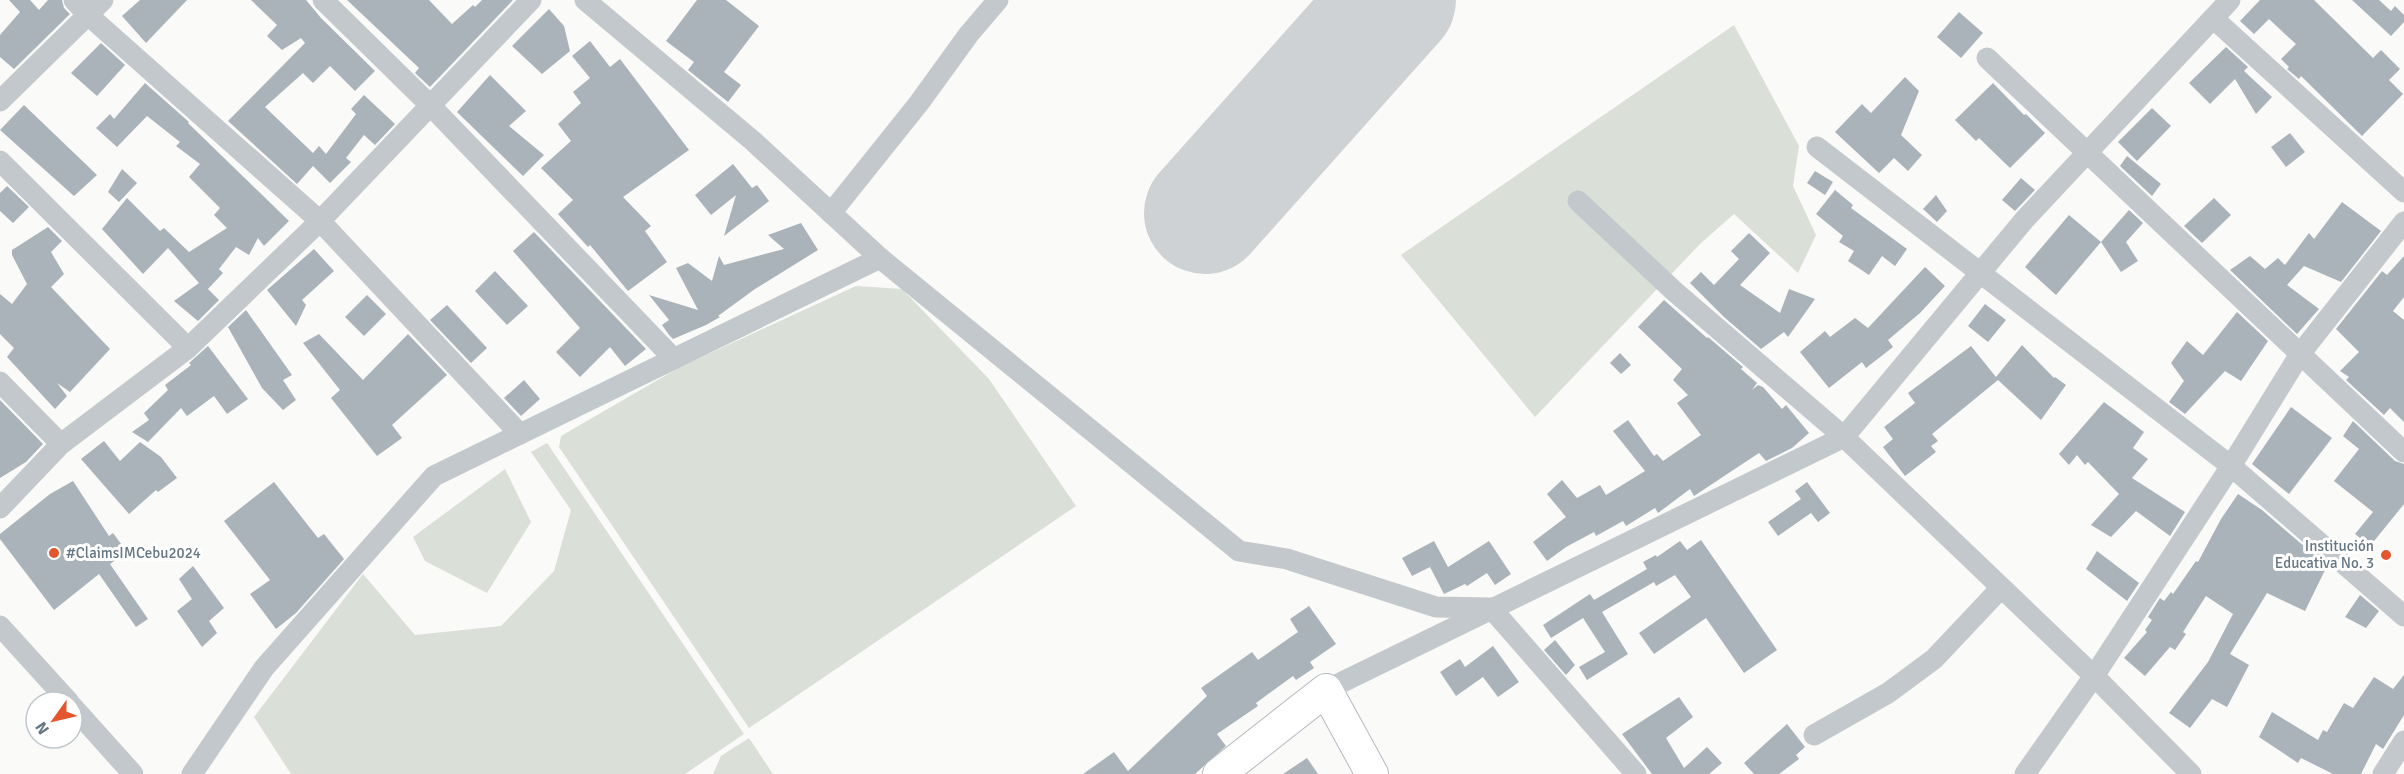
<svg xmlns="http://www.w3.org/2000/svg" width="2404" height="774" viewBox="0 0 2404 774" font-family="Signika,sans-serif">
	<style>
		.green { fill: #dadfd7 }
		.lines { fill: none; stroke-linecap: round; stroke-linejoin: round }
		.runway { stroke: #ced2d4; stroke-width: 122 }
		.building { fill: #aab3b9 }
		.secondary-casing { stroke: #b3babf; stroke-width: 34 }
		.street { stroke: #c3c8cc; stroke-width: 21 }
		.secondary { stroke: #fff; stroke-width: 32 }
		.poi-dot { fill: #e4572e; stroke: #fff; stroke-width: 2 }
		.labels { text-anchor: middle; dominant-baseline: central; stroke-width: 6; stroke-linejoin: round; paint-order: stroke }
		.poi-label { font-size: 15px; fill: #657683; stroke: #fff; text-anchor: end }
	</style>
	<rect width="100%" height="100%" fill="#fafaf8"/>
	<g class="green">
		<polygon points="1734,25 1799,146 1793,186 1816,235 1798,273 1734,214 1700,244 1535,417 1401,255"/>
		<polygon points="856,286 902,289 989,379 1076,506 749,728 559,447 561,436 680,367"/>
		<polygon points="547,443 744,734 685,774 291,774 254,717 363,574 415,635 501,626 554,571 571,510 531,452"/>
		<polygon points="505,469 531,522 487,593 425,561 413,537"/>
		<polygon points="749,738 773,774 713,774 721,756"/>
	</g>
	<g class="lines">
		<polyline class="runway" points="1205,213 1395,0"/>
	</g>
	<g class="building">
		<polygon points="9,0 30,0 39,10 48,0 62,0 64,8 70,14 14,69 0,57 0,35 20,12"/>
		<polygon points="140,0 187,0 146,43 122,16"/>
		<polygon points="251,0 306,0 321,18 375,71 355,91 330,66 313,83 303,73 265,107 313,153 319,146 326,154 356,114 351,109 364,95 395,124 375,145 364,135 346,158 351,162 330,183 313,166 297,184 228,121 305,43 301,38 282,50 267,36 277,25"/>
		<polygon points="347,0 429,0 452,24 473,5 475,7 482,0 513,0 430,87 415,73 419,68"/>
		<polygon points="697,0 726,0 759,26 724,72 741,85 728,102 688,70 694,62 666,41"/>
		<polygon points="2260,0 2314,0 2373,58 2381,50 2400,69 2389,80 2403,94 2362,136 2301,76 2299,79 2287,69 2289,67 2281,59 2296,44 2286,35 2269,19 2254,34 2240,21"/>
		<polygon points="2352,0 2379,0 2391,11 2395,6 2404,15 2404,22 2391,36"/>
		<polygon points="549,9 564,26 570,51 542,74 512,46"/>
		<polygon points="1959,12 1983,33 1961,58 1937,37"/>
		<polygon points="590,41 610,67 620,59 689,150 623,197 651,226 645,231 667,262 628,291 590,245 588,247 558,214 573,200 541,168 571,141 558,124 581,103 573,92 590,78 572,56"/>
		<polygon points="101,43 125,65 97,96 71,73"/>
		<polygon points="2226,47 2248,67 2244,71 2272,97 2256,114 2235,79 2210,104 2189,83"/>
		<polygon points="490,75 526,111 509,126 544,155 523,176 457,112"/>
		<polygon points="1905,77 1919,91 1901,135 1922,155 1908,171 1894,158 1879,173 1835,132 1862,104 1871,113"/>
		<polygon points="145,83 189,122 188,123 289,221 264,246 258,238 249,255 236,247 219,269 223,273 208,289 219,300 198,321 174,301 199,283 168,248 143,274 102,229 127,198 160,231 164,228 189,252 227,228 214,215 220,208 189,177 200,164 176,146 180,142 147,116 117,147 96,128 110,114 114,119"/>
		<polygon points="1993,83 2024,115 2026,114 2045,133 2010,168 1979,138 1976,141 1955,120"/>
		<polygon points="24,105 97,175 74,196 0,130"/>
		<polygon points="2152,108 2171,126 2137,161 2118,142"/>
		<polygon points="2290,133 2305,152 2286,167 2271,147"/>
		<polygon points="2127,156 2161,184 2152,196 2120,166"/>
		<polygon points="733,164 752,188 757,185 769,201 724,236 736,195 711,215 695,195"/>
		<polygon points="122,169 137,183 119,202 108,192"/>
		<polygon points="1815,171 1833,182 1825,195 1807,183"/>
		<polygon points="2021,178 2035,190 2015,211 2002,200"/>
		<polygon points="7,186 29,207 13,223 0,211 0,193"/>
		<polygon points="1835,190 1853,205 1851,208 1907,249 1895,266 1882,256 1869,275 1848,261 1854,251 1839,242 1843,236 1816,214"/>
		<polygon points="1936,195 1947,211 1937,222 1923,209"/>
		<polygon points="2214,198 2231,215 2202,243 2184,226"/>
		<polygon points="2342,202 2381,231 2341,282 2304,266 2287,285 2319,309 2297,334 2230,270 2250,256 2265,269 2278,258 2285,265 2309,233 2314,239"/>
		<polygon points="2129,210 2143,223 2126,242 2138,261 2121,272 2101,242"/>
		<polygon points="2069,215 2101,242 2056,295 2025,267"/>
		<polygon points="801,223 818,250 755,289 718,316 720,317 706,325 673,339 669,335 662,325 669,320 649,295 698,310 676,268 688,263 712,281 719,256 724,265 784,249 768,235"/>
		<polygon points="48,227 62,241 51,252 64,274 51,287 110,349 70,392 57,383 67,396 55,409 7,357 14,348 0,334 0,294 12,304 27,284 12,255 12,250"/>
		<polygon points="534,232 646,349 625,366 610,347 580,377 556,352 580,328 513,251"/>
		<polygon points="1749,233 1770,253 1740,285 1780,313 1789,289 1815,299 1788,337 1784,332 1761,349 1724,317 1690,283 1701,272 1714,285 1739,259 1731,251"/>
		<polygon points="314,249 334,271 302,300 306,305 296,326 267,290"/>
		<polygon points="2404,256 2404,297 2393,311 2404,320 2404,422 2390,408 2384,415 2346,380 2349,377 2340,371 2359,352 2336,329 2382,271 2387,275"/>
		<polygon points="1925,267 1945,286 1920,313 1888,340 1893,347 1866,368 1862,362 1829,388 1800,352 1825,331 1830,337 1855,318 1868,328"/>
		<polygon points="495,271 528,306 507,325 475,291"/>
		<polygon points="367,295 386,314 364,336 345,317"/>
		<polygon points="1664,300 1707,338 1708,337 1743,367 1741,369 1757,383 1752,390 1758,385 1763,387 1782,409 1786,405 1809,433 1792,448 1766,461 1759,453 1694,496 1690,489 1658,513 1655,508 1626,526 1623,521 1596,536 1594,532 1566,547 1547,561 1533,542 1566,517 1547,494 1562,480 1577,498 1600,485 1606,495 1645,471 1613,431 1628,420 1654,456 1657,454 1663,461 1701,435 1677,403 1688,395 1673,380 1682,369 1638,327"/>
		<polygon points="1985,304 2006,320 1988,342 1968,326"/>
		<polygon points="447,305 487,348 471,363 430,320"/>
		<polygon points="246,310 292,375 283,380 296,400 283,410 262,388 228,327"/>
		<polygon points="2237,312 2268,341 2241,381 2225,371 2185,414 2169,402 2184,381 2171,363 2187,341 2203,355"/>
		<polygon points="319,334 363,380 408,334 447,375 392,425 402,438 377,456 331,398 340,390 303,343"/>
		<polygon points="2022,345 2054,378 2055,377 2066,385 2041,420 1998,380 1932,434 1938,441 1931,446 1936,452 1905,476 1883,447 1893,439 1884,427 1915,403 1908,393 1971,346 1996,377"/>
		<polygon points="208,346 248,399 227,414 214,396 187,416 181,408 148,442 132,432 149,420 144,413 168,390 165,385 191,365 189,363"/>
		<polygon points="1620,353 1631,365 1621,374 1610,363"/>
		<polygon points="524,380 540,399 521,416 504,398"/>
		<polygon points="0,400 43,444 26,462 0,478"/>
		<polygon points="2104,402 2144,432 2133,448 2148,459 2132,478 2185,512 2170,536 2136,511 2111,537 2091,525 2119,494 2088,462 2085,465 2077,455 2069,465 2059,454"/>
		<polygon points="2291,407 2332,438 2289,494 2252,464"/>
		<polygon points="2353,421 2395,461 2404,464 2404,504 2370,546 2355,534 2373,512 2334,481 2359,449 2343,436"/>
		<polygon points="104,441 120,461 140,442 161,457 177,478 158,492 156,490 129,514 81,459"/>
		<polygon points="73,481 109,536 113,533 127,552 110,564 148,619 136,627 99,574 54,610 0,539 0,534 50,494"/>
		<polygon points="274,482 318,538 324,534 344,559 296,613 276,629 250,594 270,580 224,521"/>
		<polygon points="1807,482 1830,513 1818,522 1811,513 1778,536 1768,522 1801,499 1795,491"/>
		<polygon points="2238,494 2262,510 2327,566 2305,611 2267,593 2230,654 2249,665 2235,692 2227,707 2212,699 2190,728 2169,713 2208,662 2233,614 2206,596 2183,632 2186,634 2175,650 2170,647 2145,676 2124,658 2147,632 2145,630 2152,620 2148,617 2160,598 2164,601 2171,592 2173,594 2196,561 2198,562 2221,519"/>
		<polygon points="1701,540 1777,650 1744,673 1706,618 1654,654 1639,633 1691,597 1675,575 1656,586 1654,582 1602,612 1628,654 1587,680 1579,667 1605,652 1583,618 1551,638 1543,625 1590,594 1594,600 1647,569 1643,562 1656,555 1657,557 1680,541 1687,550"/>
		<polygon points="1434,541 1448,567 1489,541 1511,574 1495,585 1487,573 1467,586 1465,584 1444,594 1430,567 1412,576 1402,558"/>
		<polygon points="2097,551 2139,583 2127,601 2086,569"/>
		<polygon points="193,566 224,608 209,621 217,633 202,647 177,611 192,599 179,579"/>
		<polygon points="2360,595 2379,611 2366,628 2345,617"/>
		<polygon points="1309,606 1336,644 1310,662 1314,668 1296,680 1293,676 1256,703 1258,706 1217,734 1226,746 1195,774 1083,774 1114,752 1128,771 1207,696 1201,688 1252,652 1258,660 1298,632 1290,619"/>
		<polygon points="1555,640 1575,665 1566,675 1544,650"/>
		<polygon points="1493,646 1519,682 1498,697 1483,677 1456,696 1440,672 1460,659 1465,667"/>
		<polygon points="2404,675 2404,715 2383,749 2376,744 2361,774 2333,774 2301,758 2298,763 2259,737 2272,712 2318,740 2323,730 2327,732 2344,703 2353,708 2374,677 2393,689"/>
		<polygon points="1679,697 1693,717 1666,738 1684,768 1707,747 1722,763 1709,774 1652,774 1622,734"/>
		<polygon points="1787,724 1805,747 1796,755 1799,759 1779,774 1754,774 1744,763"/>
		<polygon points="1307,758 1318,774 1283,774"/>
	</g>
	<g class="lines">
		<defs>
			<polyline id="secondary" points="1219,774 1326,690 1372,774"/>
		</defs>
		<use href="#secondary" class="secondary-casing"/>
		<g class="street">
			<polyline points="74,0 88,15 320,221 520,434"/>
			<polyline points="323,0 430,105 674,359"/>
			<polyline points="585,0 753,141 880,258 1239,551 1287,559 1436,607 1491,608 1636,774"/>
			<polyline points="2213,18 2404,192"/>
			<polyline points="1987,58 2404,452"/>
			<polyline points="0,101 103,0"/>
			<polyline points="1817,147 2231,466 2404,616"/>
			<polyline points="0,161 188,348"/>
			<polyline points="1578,201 1674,291 1844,437 2094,676 2191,774"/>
			<polyline points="831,213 919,103 969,34 998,0"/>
			<polyline points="0,382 61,444"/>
			<polyline points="0,508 61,444 188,348 320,221 531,0"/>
			<polyline points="0,626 69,702"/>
			<polyline points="1326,690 1844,437 2025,219 2230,0"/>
			<polyline points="72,706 133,774"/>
			<polyline points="1814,735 1888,693 1934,659 2001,588"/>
			<polyline points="192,774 264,668 434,476 880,258"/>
			<polyline points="2025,774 2094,676 2231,466 2300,354 2404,222"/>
			<polyline points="2383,774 2404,741"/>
		</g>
		<use href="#secondary" class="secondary"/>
	</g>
	<g class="poi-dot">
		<circle cx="54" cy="553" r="6"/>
		<circle cx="2386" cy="555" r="6"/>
	</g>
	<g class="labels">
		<g class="poi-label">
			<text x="2374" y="546">Institución<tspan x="2374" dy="17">Educativa No. 3</tspan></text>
			<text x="66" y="553" text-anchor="start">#ClaimsIMCebu2024</text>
		</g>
	</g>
	<g transform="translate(54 720) rotate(236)"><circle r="28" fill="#ffffff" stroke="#c1c8cd" stroke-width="1.5"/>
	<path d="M0-4.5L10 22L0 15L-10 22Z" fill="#e4572e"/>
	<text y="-9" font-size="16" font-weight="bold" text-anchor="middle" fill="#657683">N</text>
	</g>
</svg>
